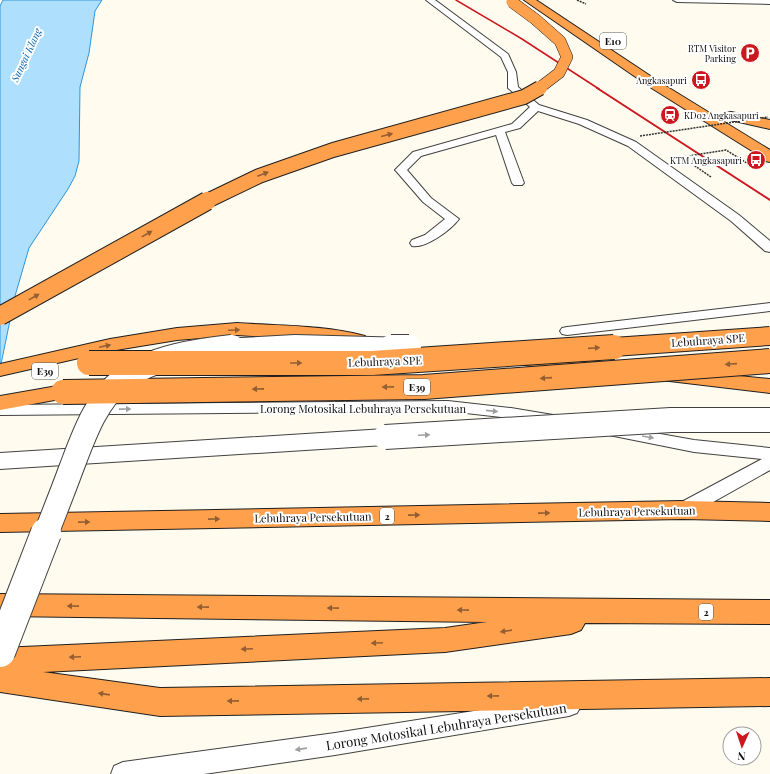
<svg xmlns="http://www.w3.org/2000/svg" width="770" height="774" viewBox="0 0 770 774" font-family="'Playfair Display',serif">
	<style>
		.water { fill: #aedffc; stroke: #2d95db }
		.lines { fill: none; stroke-linecap: round; stroke-linejoin: round }
		.lane-casing { stroke: #414141; stroke-width: 2 }
		.street-casing { stroke: #414141; stroke-width: 2 }
		.highway-casing { stroke: #1f1f1f; stroke-width: 2 }
		.path { stroke: #303030; stroke-width: 1.5; stroke-dasharray: 2 1; stroke-linecap: butt }
		.lane { fill: #fff; fill-rule: evenodd }
		.street { fill: #fff; fill-rule: evenodd }
		.highway { fill: #ffa04d; fill-rule: evenodd }
		.rail-far1 { stroke: #cd171f; stroke-width: 1.5 }
		.rail { stroke: #cd171f; stroke-width: 2 }
		.street-bridge-far2-casing { stroke: #414141; stroke-width: 20; stroke-linecap: butt }
		.street-bridge-far1-casing { stroke: #414141; stroke-width: 26; stroke-linecap: butt }
		.street-bridge-casing { stroke: #414141; stroke-width: 32; stroke-linecap: butt }
		.highway-bridge-far3-casing { stroke: #1f1f1f; stroke-width: 12; stroke-linecap: butt }
		.highway-bridge-far2-casing { stroke: #1f1f1f; stroke-width: 16; stroke-linecap: butt }
		.highway-bridge-far1-casing { stroke: #1f1f1f; stroke-width: 20; stroke-linecap: butt }
		.highway-bridge-casing { stroke: #1f1f1f; stroke-width: 26; stroke-linecap: butt }
		.path-bridge { stroke: #303030; stroke-width: 1.5; stroke-dasharray: 2 1; stroke-linecap: butt }
		.street-bridge-far2 { stroke: #fff; stroke-width: 18 }
		.street-bridge-far1 { stroke: #fff; stroke-width: 24 }
		.street-bridge { stroke: #fff; stroke-width: 30 }
		.highway-bridge-far3 { stroke: #ffa04d; stroke-width: 11 }
		.highway-bridge-far2 { stroke: #ffa04d; stroke-width: 14 }
		.highway-bridge-far1 { stroke: #ffa04d; stroke-width: 18 }
		.highway-bridge { stroke: #ffa04d; stroke-width: 24 }
		.oneway { fill: #935e31 }
		.oneway2 { fill: #9f9f9f }
		.labels { text-anchor: middle; dominant-baseline: central; stroke-width: 4; stroke-linejoin: round; paint-order: stroke }
		.far-poi-label { font-size: 9px; fill: #0e0e0e; stroke: #fff; text-anchor: end }
		.shield { fill: #fff; stroke: #565656; stroke-width: 1 }
		.shield-label { font-size: 10px; font-weight: bold; fill: #0e0e0e }
		.far-water-label { font-size: 10px; font-style: italic; fill: #0a65ad; stroke: #fff }
		.street-label { font-size: 11px; fill: #0e0e0e; stroke: #fff }
		.near-street-label { font-size: 13px; fill: #0e0e0e; stroke: #fff }
	</style>
	<rect width="100%" height="100%" fill="#fffcef"/>
	<polygon class="water" points="3,0 102,0 95,11 89,53 80,87 79,161 75,176 68,189 29,248 15,296 0,369 0,6"/>
	<g class="lines">
		<defs>
			<g id="lane">
				<path d="M426,0H435L508,54L516,72L518,87L539,105L587,120L636,142L739,215L770,241V252L765,251L731,221L628,146L579,124L538,111L520,128L505,132L524,183L522,185H514L512,183L496,135L421,156L407,170L431,198L459,219C451,230 425,249 412,246L410,243L412,240L425,235L445,219L423,202L397,172L395,170L413,152L512,124L530,107L508,88V72L501,57Z"/>
				<polygon points="673,0 770,0 770,4 677,2"/>
				<polygon points="770,303 770,311 567,335 562,334 560,331 562,328 567,327"/>
				<polygon points="448,401 511,408 559,416 561,420 559,424 553,425 511,418 448,411 0,415 0,405"/>
				<polygon points="610,425 694,440 770,448 770,470 690,515 683,517 676,515 674,510 676,505 762,459 694,452 604,434 602,430 604,426"/>
				<polygon points="569,696 577,699 581,706 577,713 569,716 335,755 204,774 111,774 114,766 123,762 335,733"/>
			</g>
			<polygon id="street" points="385,429 393,432 397,437 393,442 385,445 0,469 0,453"/>
			<g id="highway">
				<polygon points="524,0 536,0 661,83 770,150 770,162 765,161 760,156 653,89"/>
				<polygon points="731,112 770,120 770,129 726,119 724,116 726,113"/>
				<path d="M237,323C279,326 324,325 365,336L368,340L365,344L358,346L314,340L237,335L177,340L110,351L0,376V364L110,339L177,328Z"/>
				<polygon points="523,354 599,362 607,363 610,368 607,373 599,374 516,364 512,360 516,356"/>
				<polygon points="669,369 770,379 770,393 661,380 658,375 661,370"/>
				<polygon points="63,385 71,387 74,392 71,397 0,410 0,396"/>
				<polygon points="683,501 770,503 770,521 683,519 0,532 0,514"/>
				<polygon points="0,594 770,600 770,624 585,623 581,630 571,634 445,652 43,672 160,688 770,678 770,706 160,716 0,692 0,648 445,628 487,622 0,616"/>
			</g>
		</defs>
		<use href="#lane" class="lane-casing"/>
		<use href="#street" class="street-casing"/>
		<use href="#highway" class="highway-casing"/>
		<polyline class="path" points="577,0 586,4"/>
		<use href="#lane" class="lane"/>
		<use href="#street" class="street"/>
		<use href="#highway" class="highway"/>
		<polyline class="rail-far1" points="456,0 522,39 599,89"/>
		<polyline class="rail" points="597,88 770,200"/>
		<defs>
			<polyline id="street-bridge-far2" points="223,348 295,344 409,347"/>
			<g id="street-bridge-far1">
				<polyline points="391,347 409,347"/>
				<polyline points="385,437 671,420 770,420"/>
				<path d="M46,534C54,513 63,491 71,469C83,438 95,401 122,380C152,357 196,351 232,347"/>
			</g>
			<polyline id="street-bridge" points="0,652 46,533"/>
			<polyline id="highway-bridge-far3" points="512,2 535,19 560,41 567,57 559,73 538,89"/>
			<polyline id="highway-bridge-far2" points="205,202 259,176 333,150 524,97 540,88"/>
			<g id="highway-bridge-far1">
				<polyline points="0,316 207,201"/>
				<polyline points="599,348 770,336"/>
			</g>
			<g id="highway-bridge">
				<polyline points="89,363 372,363 614,347"/>
				<polyline points="63,392 424,387 770,361"/>
			</g>
		</defs>
		<use href="#street-bridge-far2" class="street-bridge-far2-casing"/>
		<use href="#street-bridge-far1" class="street-bridge-far1-casing"/>
		<use href="#street-bridge" class="street-bridge-casing"/>
		<use href="#highway-bridge-far3" class="highway-bridge-far3-casing"/>
		<use href="#highway-bridge-far2" class="highway-bridge-far2-casing"/>
		<use href="#highway-bridge-far1" class="highway-bridge-far1-casing"/>
		<use href="#highway-bridge" class="highway-bridge-casing"/>
		<g class="path-bridge">
			<polyline points="640,136 768,117"/>
			<polyline points="711,177 682,157 726,150 750,165"/>
		</g>
		<use href="#street-bridge-far2" class="street-bridge-far2"/>
		<use href="#street-bridge-far1" class="street-bridge-far1"/>
		<use href="#street-bridge" class="street-bridge"/>
		<use href="#highway-bridge-far3" class="highway-bridge-far3"/>
		<use href="#highway-bridge-far2" class="highway-bridge-far2"/>
		<use href="#highway-bridge-far1" class="highway-bridge-far1"/>
		<use href="#highway-bridge" class="highway-bridge"/>
	</g>
	<defs><path id="oneway-solid" d="M-6-.8H1V-3.2L6.5 0L1 3.2V.8H-6Z"/></defs>
	<g class="oneway">
		<use href="#oneway-solid" transform="translate(387 135) rotate(-15)"/>
		<use href="#oneway-solid" transform="translate(263 174) rotate(-21)"/>
		<use href="#oneway-solid" transform="translate(147 234) rotate(-29)"/>
		<use href="#oneway-solid" transform="translate(34 297) rotate(-29)"/>
		<use href="#oneway-solid" transform="translate(234 330) rotate(-2)"/>
		<use href="#oneway-solid" transform="translate(105 346) rotate(-12)"/>
		<use href="#oneway-solid" transform="translate(594 348) rotate(-4)"/>
		<use href="#oneway-solid" transform="translate(296 363)"/>
		<use href="#oneway-solid" transform="translate(731 364) rotate(176)"/>
		<use href="#oneway-solid" transform="translate(546 378) rotate(176)"/>
		<use href="#oneway-solid" transform="translate(388 387) rotate(179)"/>
		<use href="#oneway-solid" transform="translate(258 389) rotate(179)"/>
		<use href="#oneway-solid" transform="translate(544 513) rotate(-1)"/>
		<use href="#oneway-solid" transform="translate(414 515) rotate(-1)"/>
		<use href="#oneway-solid" transform="translate(214 519) rotate(-1)"/>
		<use href="#oneway-solid" transform="translate(84 522) rotate(-1)"/>
		<use href="#oneway-solid" transform="translate(73 606) rotate(-179)"/>
		<use href="#oneway-solid" transform="translate(203 607) rotate(-179)"/>
		<use href="#oneway-solid" transform="translate(333 608) rotate(-179)"/>
		<use href="#oneway-solid" transform="translate(463 610) rotate(-179)"/>
		<use href="#oneway-solid" transform="translate(506 631) rotate(172)"/>
		<use href="#oneway-solid" transform="translate(377 643) rotate(177)"/>
		<use href="#oneway-solid" transform="translate(247 649) rotate(177)"/>
		<use href="#oneway-solid" transform="translate(75 657) rotate(177)"/>
		<use href="#oneway-solid" transform="translate(104 694) rotate(-172)"/>
		<use href="#oneway-solid" transform="translate(493 696) rotate(179)"/>
		<use href="#oneway-solid" transform="translate(363 699) rotate(179)"/>
		<use href="#oneway-solid" transform="translate(233 701) rotate(179)"/>
	</g>
	<g class="oneway2">
		<use href="#oneway-solid" transform="translate(125 409) rotate(-1)"/>
		<use href="#oneway-solid" transform="translate(492 411) rotate(6)"/>
		<use href="#oneway-solid" transform="translate(424 435) rotate(-3)"/>
		<use href="#oneway-solid" transform="translate(648 437) rotate(10)"/>
		<use href="#oneway-solid" transform="translate(301 749) rotate(172)"/>
	</g>
	<defs>
		<symbol id="parking-disc" viewBox="-11 -11 22 22"><circle r="9.5" fill="#cd171f" stroke="#fff"/><path d="M-3.5-5.5H1a3.5 3.5 0 0 1 0 7H-1V5.5H-3.5ZM-1-3.4V-.6H.8a1.4 1.4 0 0 0 0-2.8Z" fill="#fff"/></symbol>
		<symbol id="bus-disc" viewBox="-11 -11 22 22"><circle r="9.5" fill="#cd171f" stroke="#fff"/><path d="M-5-6H5V4H4V6H2V4H-2V6H-4V4H-5ZM-3.5-4V0h7V-4ZM-3.5 1.2v1.5H-2V1.2ZM2 1.2v1.5H3.5V1.2Z" fill="#fff"/></symbol>
		<symbol id="station-disc" viewBox="-11 -11 22 22"><circle r="9.5" fill="#cd171f" stroke="#fff"/><path d="M-3-6H3Q5-6 5-4V2Q5 4 3 4L4.5 6H3L1.5 4h-3L-3 6H-4.5L-3 4Q-5 4-5 2V-4Q-5-6-3-6ZM-3.5-4v3h7v-3ZM-3.5 1v1.5H-2V1ZM2 1v1.5H3.5V1Z" fill="#fff"/></symbol>
	</defs>
	<g fill-rule="evenodd">
		<use href="#parking-disc" x="739" y="42" width="22" height="22"/>
		<use href="#bus-disc" x="690" y="69" width="22" height="22"/>
		<use href="#station-disc" x="659" y="104" width="22" height="22"/>
		<use href="#bus-disc" x="745" y="149" width="22" height="22"/>
	</g>
	<g class="labels">
		<g class="far-poi-label">
			<text x="736" y="48">RTM Visitor<tspan x="736" dy="10">Parking</tspan></text>
			<text x="687" y="80">Angkasapuri</text>
			<text x="684" y="115" text-anchor="start">KD02 Angkasapuri</text>
			<text x="742" y="160">KTM Angkasapuri</text>
		</g>
		<g class="shield">
			<rect x="600" y="33" width="26" height="16" rx="3"/>
			<rect x="32" y="363" width="26" height="16" rx="3"/>
			<rect x="404" y="379" width="26" height="16" rx="3"/>
			<rect x="380" y="508" width="14" height="16" rx="3"/>
			<rect x="699" y="604" width="14" height="16" rx="3"/>
		</g>
		<g class="shield-label">
			<text x="613" y="41">E10</text>
			<text x="45" y="371">E39</text>
			<text x="417" y="387">E39</text>
			<text x="387" y="516">2</text>
			<text x="706" y="612">2</text>
		</g>
		<g class="far-water-label">
			<text transform="translate(26 55) rotate(-65)">Sungai Klang</text>
		</g>
		<g class="street-label">
			<text transform="translate(708 340) rotate(-4)">Lebuhraya SPE</text>
			<text transform="translate(385 361) rotate(-2)">Lebuhraya SPE</text>
			<text x="363" y="408">Lorong Motosikal Lebuhraya Persekutuan</text>
			<text transform="translate(637 511) rotate(-1)">Lebuhraya Persekutuan</text>
			<text transform="translate(313 517) rotate(-1)">Lebuhraya Persekutuan</text>
		</g>
		<g class="near-street-label">
			<text transform="translate(446 726) rotate(-9)">Lorong Motosikal Lebuhraya Persekutuan</text>
		</g>
	</g>
	<g transform="translate(742 746) rotate(183)"><circle r="19" fill="#ffffff" stroke="#9f9f9f"/>
	<path d="M0-3L7 15L0 10L-7 15Z" fill="#cd171f"/>
	<text y="-6" font-size="11" font-weight="bold" text-anchor="middle" fill="#0e0e0e">N</text>
	</g>
</svg>
